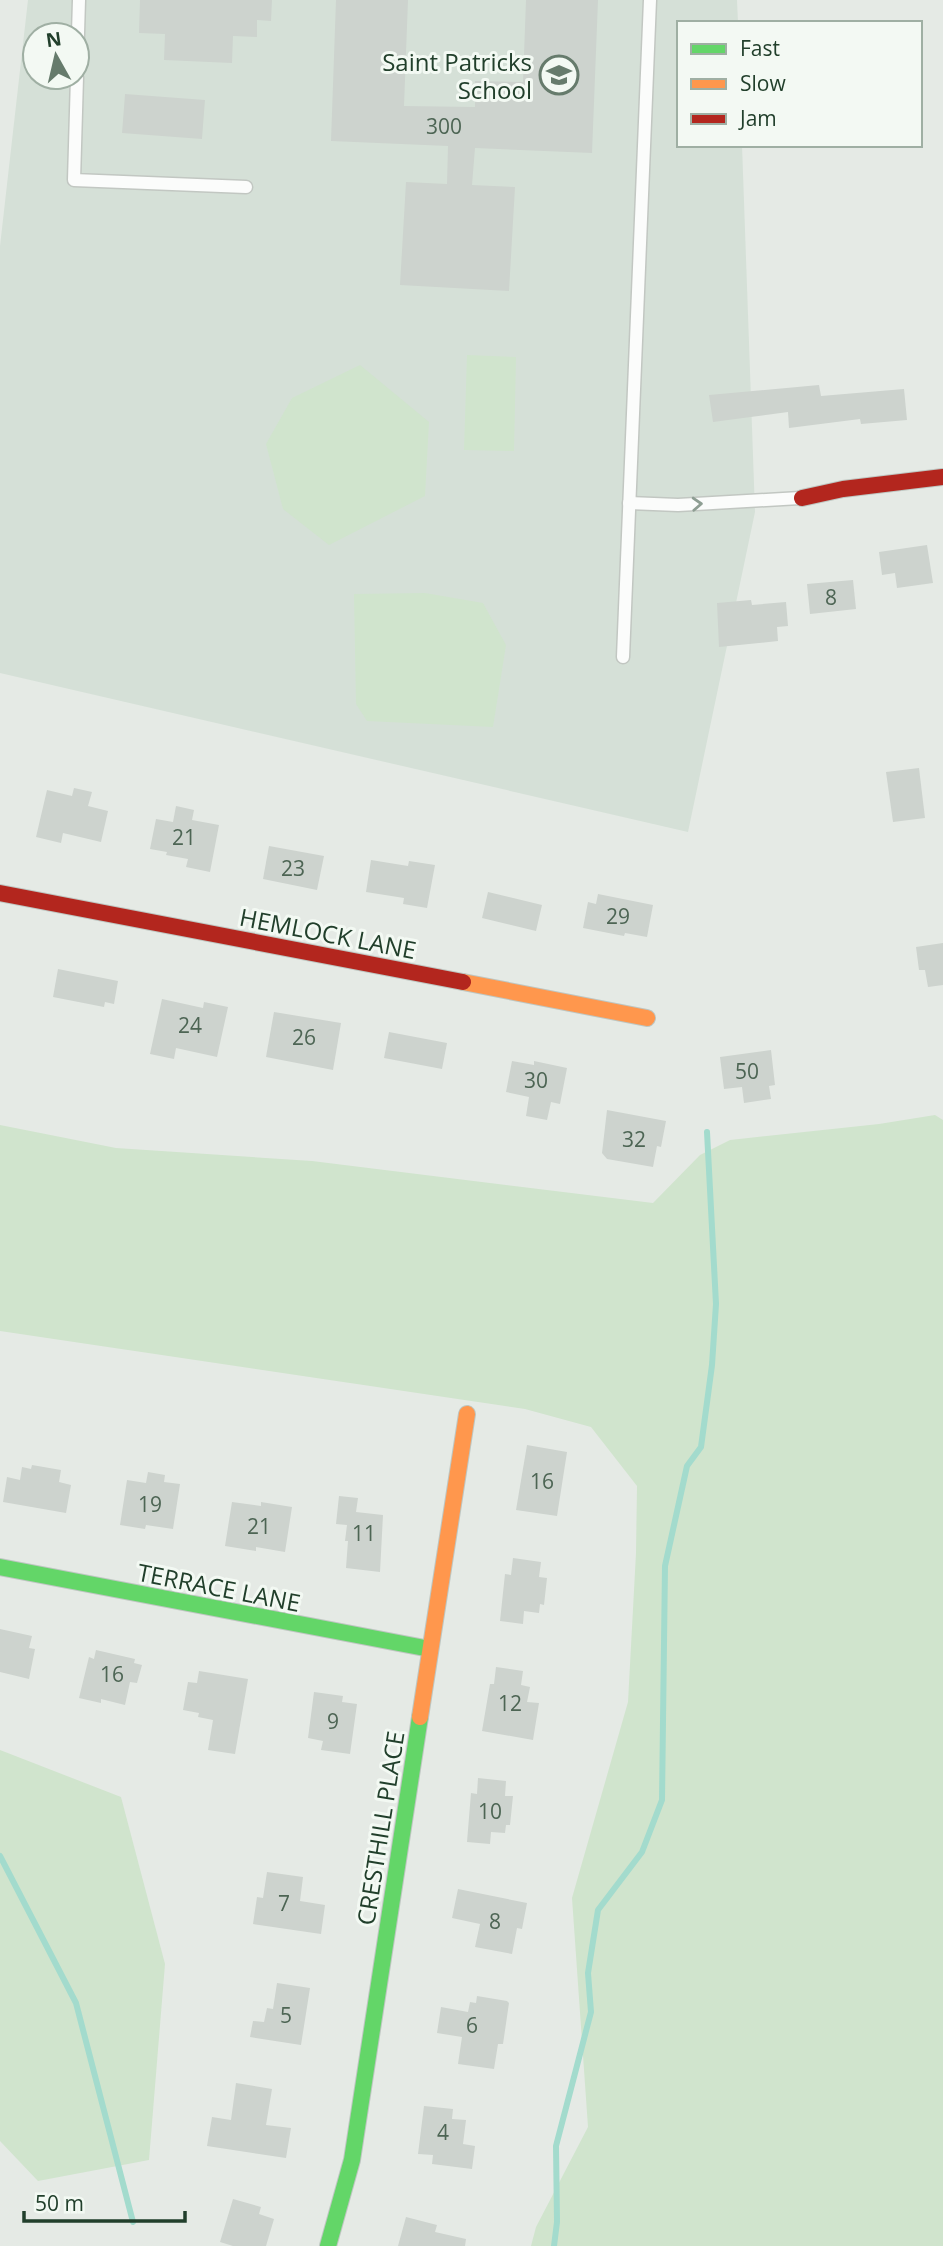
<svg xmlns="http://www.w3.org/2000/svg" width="943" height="2246" viewBox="0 0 943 2246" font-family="'Open Sans',sans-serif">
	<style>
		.built { fill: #d5e0d7; fill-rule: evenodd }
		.green { fill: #d0e4cd }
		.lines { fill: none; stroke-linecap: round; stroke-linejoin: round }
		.stream { stroke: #a3dbcd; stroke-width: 6 }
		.building { fill: #cdd3ce }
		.lane-casing { stroke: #c2c7c2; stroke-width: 15 }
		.fast-casing { stroke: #bec6c1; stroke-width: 18 }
		.slow-casing { stroke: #bec6c1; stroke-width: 18 }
		.jam-casing { stroke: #bec6c1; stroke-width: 18 }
		.lane { stroke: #fbfcfb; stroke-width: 12 }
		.fast { stroke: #63d668; stroke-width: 16 }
		.slow { stroke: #ff974d; stroke-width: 16 }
		.jam { stroke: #b3261e; stroke-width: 16 }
		.oneway { stroke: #8e9e93 }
		.labels { text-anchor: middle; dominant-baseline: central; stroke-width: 6; stroke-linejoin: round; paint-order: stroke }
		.number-label { font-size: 21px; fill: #4d6554 }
		.poi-label { font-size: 24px; fill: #213f2b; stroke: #f3f9f3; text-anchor: end }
		.street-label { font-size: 24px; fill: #213f2b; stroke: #f3f9f3 }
	</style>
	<rect width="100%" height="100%" fill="#e5eae5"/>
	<path class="built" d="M28,0H737L738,23H679V145H742L755,512L688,832L0,673V246ZM35,35H77V77H35Z"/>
	<g class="green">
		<polygon points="467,355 516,357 514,451 464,450"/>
		<polygon points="360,365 429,422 425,496 329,545 283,509 266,444 292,398"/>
		<polygon points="425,593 483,603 506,645 493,727 367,721 356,704 354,594"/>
		<polygon points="935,1115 943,1120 943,2246 531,2246 536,2227 588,2127 572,1898 628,1702 636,1553 637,1486 591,1427 525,1409 0,1331 0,1125 116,1148 312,1161 653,1203 700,1155 730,1140 879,1124"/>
		<polygon points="0,1750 121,1797 165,1964 149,2160 38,2181 0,2141"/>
	</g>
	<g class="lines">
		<g class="stream">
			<polyline points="0,1856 76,2003 133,2222"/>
			<polyline points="554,2246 557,2222 556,2146 591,2012 588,1973 598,1910 642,1852 662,1800 665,1566 687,1466 701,1447 712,1365 716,1304 707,1132"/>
		</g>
	</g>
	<g class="building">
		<polygon points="140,0 272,0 271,21 257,20 257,37 233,36 232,63 164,60 165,34 139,33"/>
		<polygon points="336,0 408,0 404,106 475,107 475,81 523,82 526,0 598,0 592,153 475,148 472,185 515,187 509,291 400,285 406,182 447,184 448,146 331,141"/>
		<polygon points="125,94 205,100 202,139 122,133"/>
		<polygon points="819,385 821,396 904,389 907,420 861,424 860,419 789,428 788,412 713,422 709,395"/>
		<polygon points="927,545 933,583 897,588 895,573 882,575 879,552"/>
		<polygon points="853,580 856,609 810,614 807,584"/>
		<polygon points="751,600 752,605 786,602 788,626 777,627 778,641 719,647 717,603"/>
		<polygon points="919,768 925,818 893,822 886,772"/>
		<polygon points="74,788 92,792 88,806 108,811 101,842 63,833 61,843 36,837 47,790 72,796"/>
		<polygon points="176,806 194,810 192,820 219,825 210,872 186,867 188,859 166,855 167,852 150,849 156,819 173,822"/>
		<polygon points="269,846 324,856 317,890 263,879"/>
		<polygon points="371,860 408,866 409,861 435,865 427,908 403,904 404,898 366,892"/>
		<polygon points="488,892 542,905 536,931 482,918"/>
		<polygon points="598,894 653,905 647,937 625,933 624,936 583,928 588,902 596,904"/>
		<polygon points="943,943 943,985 928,987 925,970 919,970 916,947"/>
		<polygon points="58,969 118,981 114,1004 105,1002 104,1007 53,997"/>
		<polygon points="162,999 203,1008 204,1002 228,1007 217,1057 176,1048 174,1059 150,1054"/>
		<polygon points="274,1012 341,1023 333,1070 266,1057"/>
		<polygon points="389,1032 447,1043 442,1069 384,1058"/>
		<polygon points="771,1050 775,1085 769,1086 771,1099 744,1103 742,1087 724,1089 720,1057"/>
		<polygon points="512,1061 534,1065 534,1061 567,1068 560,1104 551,1102 547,1120 526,1116 529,1097 506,1092"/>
		<polygon points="607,1110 666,1121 661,1147 657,1146 653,1167 607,1159 602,1153"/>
		<polygon points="527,1445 567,1452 557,1516 516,1510"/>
		<polygon points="32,1465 61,1470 59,1482 71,1485 66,1513 3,1502 7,1477 20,1480 22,1467 31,1469"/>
		<polygon points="148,1472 165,1475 164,1482 180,1484 173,1529 146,1525 145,1529 120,1525 127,1480 146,1483"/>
		<polygon points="339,1496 358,1498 356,1512 383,1515 380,1572 346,1568 348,1541 345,1541 347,1525 336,1524"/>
		<polygon points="232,1502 261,1506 261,1502 292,1507 285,1552 256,1547 256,1551 225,1546"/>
		<polygon points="513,1558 541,1562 539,1577 547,1578 544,1605 540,1604 539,1613 524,1611 523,1624 500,1621 505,1574 511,1575"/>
		<polygon points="0,1629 32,1636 29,1648 35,1649 29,1679 0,1672"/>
		<polygon points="96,1650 135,1659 134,1663 142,1665 137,1683 130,1682 125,1705 101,1699 101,1703 79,1698 89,1657 94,1659"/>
		<polygon points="496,1667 523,1671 521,1685 530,1687 527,1702 539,1703 533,1740 482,1731 490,1684 494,1684"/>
		<polygon points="199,1671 248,1679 235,1754 208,1750 213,1720 198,1717 199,1713 183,1710 188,1682 197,1683"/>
		<polygon points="314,1692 343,1696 342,1702 357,1704 350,1754 321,1750 323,1741 308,1738"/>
		<polygon points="478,1778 506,1781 505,1796 513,1796 510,1825 506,1825 505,1833 491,1832 490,1844 467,1842 471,1793 477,1794"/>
		<polygon points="267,1872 303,1877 300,1901 325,1905 321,1934 253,1924 257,1897 263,1898"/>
		<polygon points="458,1889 527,1903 522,1929 517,1928 512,1954 475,1947 480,1924 452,1918"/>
		<polygon points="277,1983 310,1988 301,2045 250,2037 253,2021 264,2022 267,2008 273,2009"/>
		<polygon points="477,1996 507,2001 509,2003 503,2044 498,2044 494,2069 458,2064 462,2037 437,2033 441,2007 468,2012 470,2002 476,2003"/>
		<polygon points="236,2083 272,2089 266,2125 291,2128 286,2158 207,2146 212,2117 231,2120"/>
		<polygon points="424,2106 453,2109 452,2119 466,2120 463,2144 475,2146 472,2169 432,2164 433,2155 418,2154"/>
		<polygon points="233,2199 261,2207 259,2214 274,2219 266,2246 233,2246 220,2242"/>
		<polygon points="406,2217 437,2225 435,2232 466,2239 465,2246 398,2246"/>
	</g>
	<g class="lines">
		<defs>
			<g id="lane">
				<polyline points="77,66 79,0"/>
				<polyline points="77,77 74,180 246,187"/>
				<polyline points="629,503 678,505 800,498"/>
				<polyline points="623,657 650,0"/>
			</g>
			<g id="fast">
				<polyline points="0,1567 430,1649"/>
				<polyline points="328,2246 352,2160 420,1717"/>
			</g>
			<g id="slow">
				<polyline points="463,982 647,1018"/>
				<polyline points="420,1717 467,1414"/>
			</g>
			<g id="jam">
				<polyline points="802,498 843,489 943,477"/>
				<polyline points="0,893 463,982"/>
			</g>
		</defs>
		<use href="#lane" class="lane-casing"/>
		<use href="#fast" class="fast-casing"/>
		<use href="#slow" class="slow-casing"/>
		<use href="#jam" class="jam-casing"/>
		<use href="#lane" class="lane"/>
		<use href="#fast" class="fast"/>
		<use href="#slow" class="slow"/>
		<use href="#jam" class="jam"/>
	</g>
	<defs><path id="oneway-chevron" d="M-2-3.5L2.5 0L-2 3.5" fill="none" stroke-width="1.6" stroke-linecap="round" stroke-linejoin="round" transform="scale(1.75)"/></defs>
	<use class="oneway" href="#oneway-chevron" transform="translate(697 504) rotate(-3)"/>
	<defs>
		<symbol id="school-ring" viewBox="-11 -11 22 22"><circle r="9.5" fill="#f3f9f3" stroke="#667b6c" stroke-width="1.5"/><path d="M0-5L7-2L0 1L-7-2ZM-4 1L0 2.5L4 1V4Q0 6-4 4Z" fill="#667b6c"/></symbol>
	</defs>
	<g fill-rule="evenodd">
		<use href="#school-ring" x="537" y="53" width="44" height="44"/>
	</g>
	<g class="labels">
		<g class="number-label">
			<text x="444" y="126">300</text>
			<text x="831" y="597">8</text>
			<text x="184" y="837">21</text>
			<text x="293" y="868">23</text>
			<text x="618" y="916">29</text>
			<text x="190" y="1025">24</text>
			<text x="304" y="1037">26</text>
			<text x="747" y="1071">50</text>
			<text x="536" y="1080">30</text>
			<text x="634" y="1139">32</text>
			<text x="542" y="1481">16</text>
			<text x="150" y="1504">19</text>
			<text x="259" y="1526">21</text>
			<text x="364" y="1533">11</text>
			<text x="112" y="1674">16</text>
			<text x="510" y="1703">12</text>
			<text x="333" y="1721">9</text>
			<text x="490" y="1811">10</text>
			<text x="284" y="1903">7</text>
			<text x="495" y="1921">8</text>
			<text x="286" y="2015">5</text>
			<text x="472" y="2025">6</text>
			<text x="443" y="2132">4</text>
		</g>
		<g class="poi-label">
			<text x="532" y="61">Saint Patricks<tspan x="532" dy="28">School</tspan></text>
		</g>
		<g class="street-label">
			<text transform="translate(328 933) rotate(11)">HEMLOCK LANE</text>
			<text transform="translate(219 1587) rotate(11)">TERRACE LANE</text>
			<text transform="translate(380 1828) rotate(-81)">CRESTHILL PLACE</text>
		</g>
	</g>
	<rect x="677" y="21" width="245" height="126" fill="#f3f9f3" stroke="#9fafa3" stroke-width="2"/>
	<rect x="691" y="44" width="35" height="10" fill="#63d668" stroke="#9fafa3" stroke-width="2"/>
	<text x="740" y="56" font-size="21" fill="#213f2b">Fast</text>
	<rect x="691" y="79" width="35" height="10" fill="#ff974d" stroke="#9fafa3" stroke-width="2"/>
	<text x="740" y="91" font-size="21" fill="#213f2b">Slow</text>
	<rect x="691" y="114" width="35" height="10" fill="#b3261e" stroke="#9fafa3" stroke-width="2"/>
	<text x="740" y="126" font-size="21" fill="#213f2b">Jam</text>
	<g transform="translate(56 56) rotate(352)"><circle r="33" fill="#f3f9f3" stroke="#9fafa3" stroke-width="2"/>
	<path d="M0-5L12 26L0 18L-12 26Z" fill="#667b6c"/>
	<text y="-10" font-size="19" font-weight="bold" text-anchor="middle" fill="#213f2b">N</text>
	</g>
	<path d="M24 2211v10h161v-10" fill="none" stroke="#213f2b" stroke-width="3.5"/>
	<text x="35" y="2211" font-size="21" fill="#213f2b" stroke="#f3f9f3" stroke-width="5" paint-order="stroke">50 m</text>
</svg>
